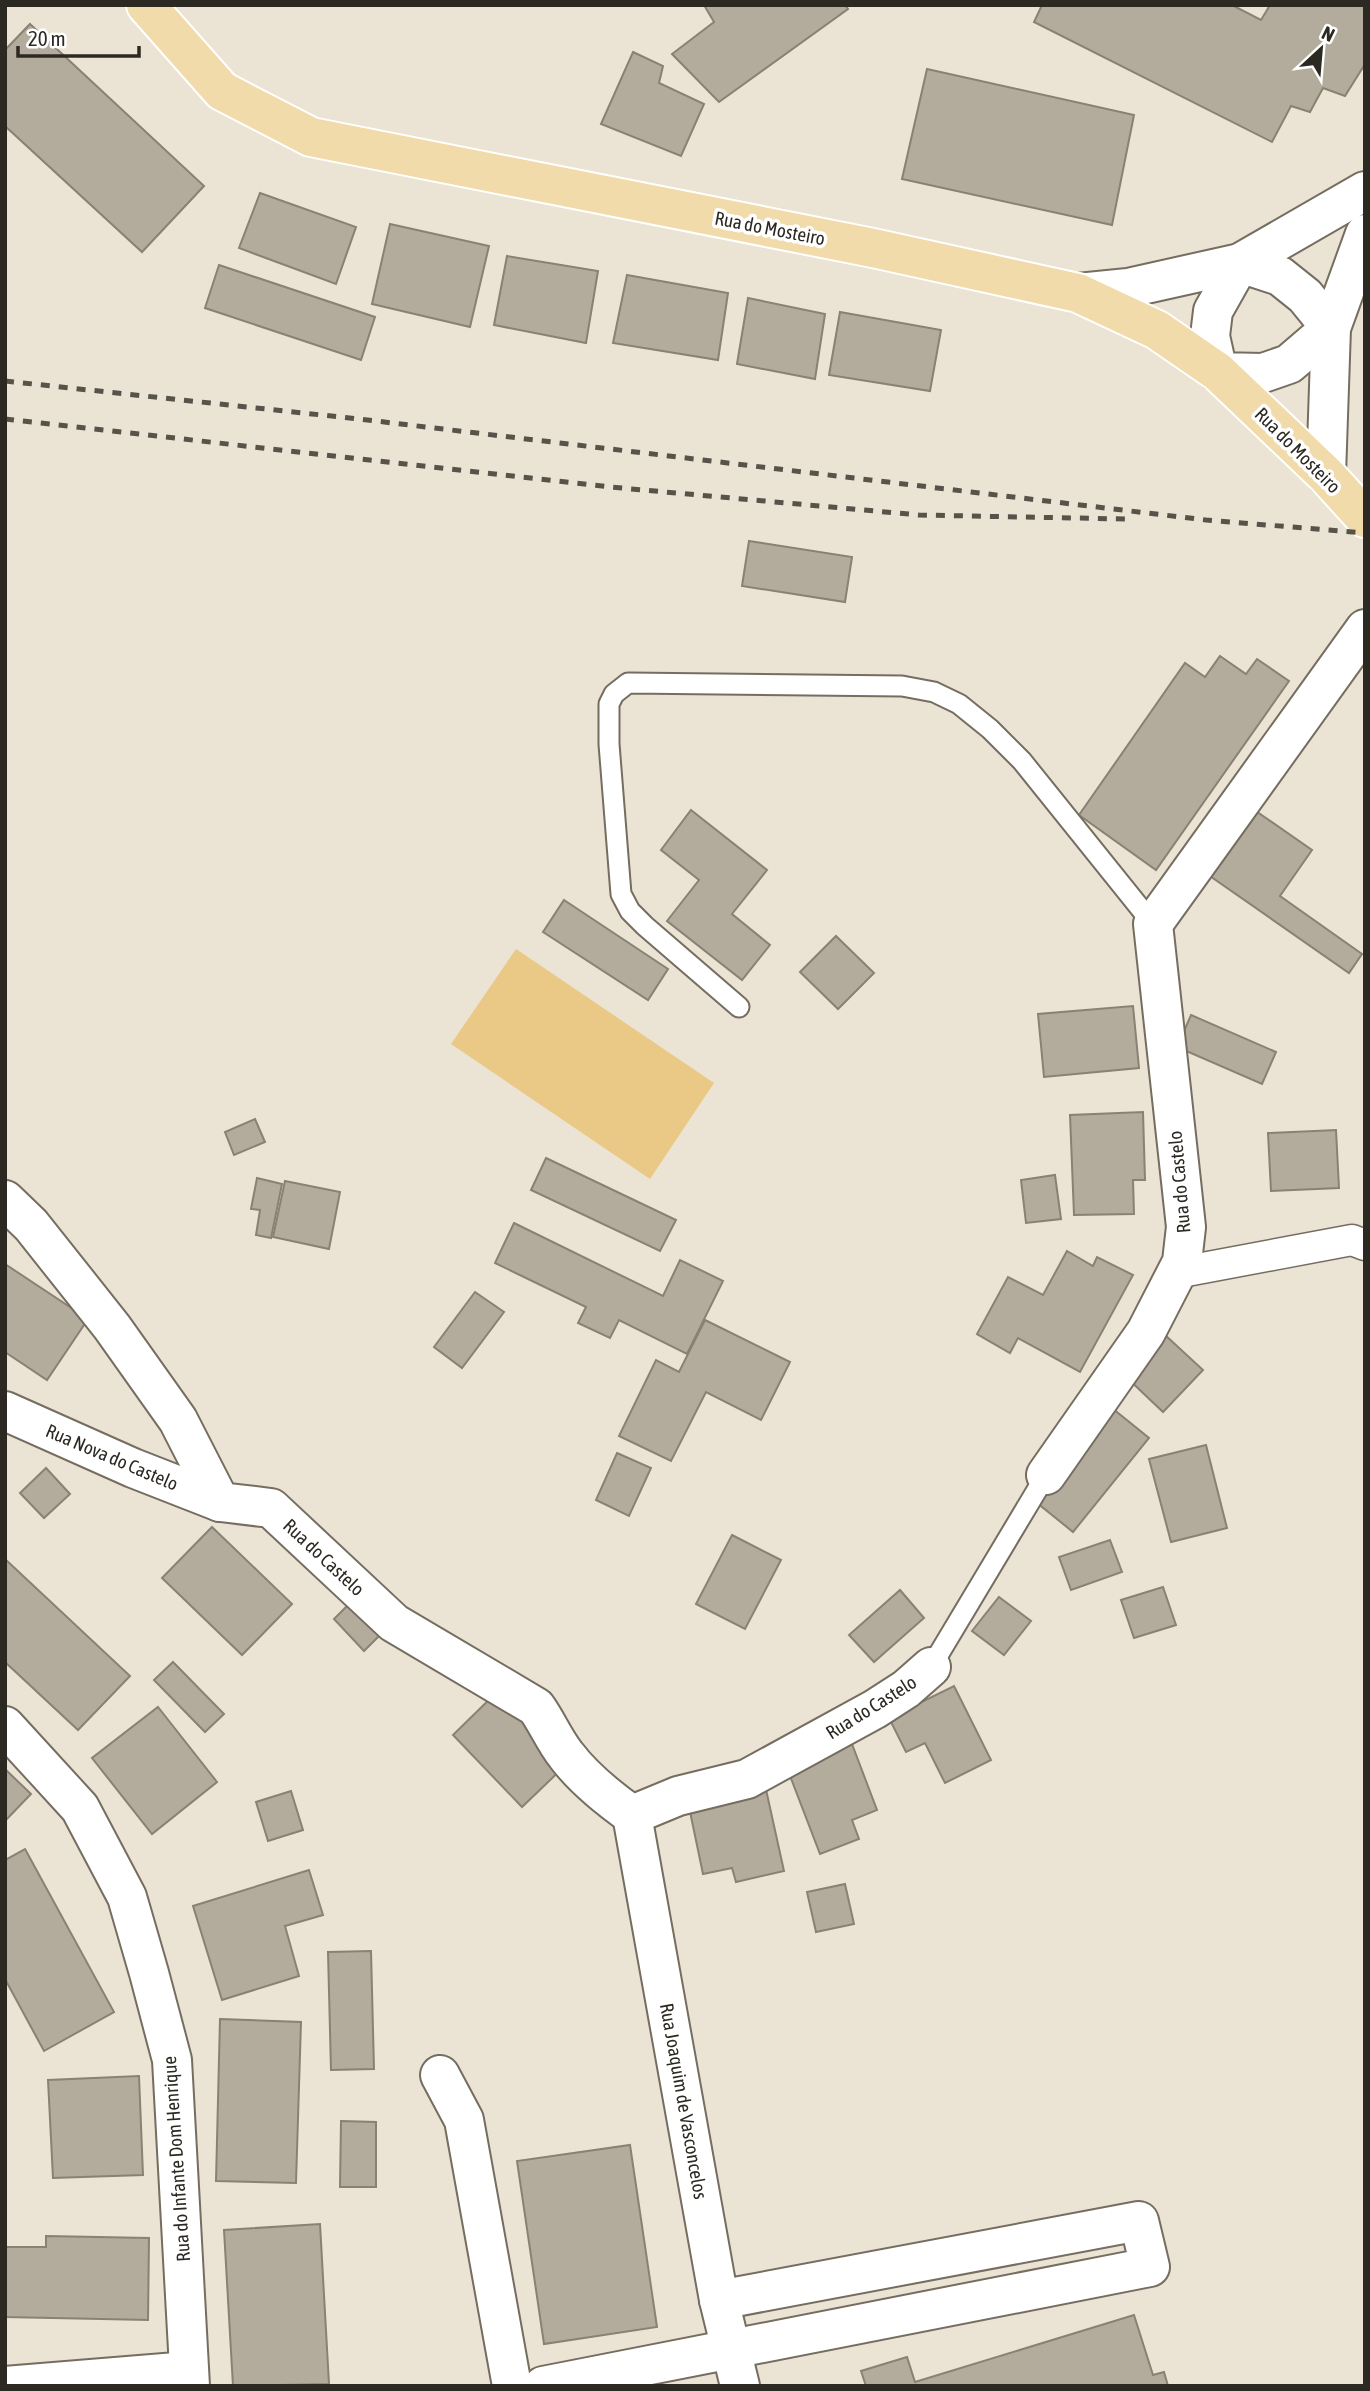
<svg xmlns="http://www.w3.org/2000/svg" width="1370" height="2391" viewBox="0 0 1370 2391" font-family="'Asap Condensed',sans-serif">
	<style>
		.green { fill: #eac987 }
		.building { fill: #b3ab9c; stroke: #898274; stroke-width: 2 }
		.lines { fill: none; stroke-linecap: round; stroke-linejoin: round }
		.service-casing { stroke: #756d60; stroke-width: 23 }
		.pedestrian-casing { stroke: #756d60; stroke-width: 33 }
		.minor-casing { stroke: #756d60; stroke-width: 42 }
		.primary-casing { stroke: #fff; stroke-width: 42 }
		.service { stroke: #fff; stroke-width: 19 }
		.pedestrian { stroke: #fff; stroke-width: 30 }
		.minor { stroke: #fff; stroke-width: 38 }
		.primary { stroke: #f2dbaa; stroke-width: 38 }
		.rail { stroke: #57534a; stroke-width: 5; stroke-dasharray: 9 9; stroke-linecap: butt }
		.labels { text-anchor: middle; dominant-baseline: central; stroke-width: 7; stroke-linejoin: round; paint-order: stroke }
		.street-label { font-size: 19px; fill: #2c2923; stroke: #fff }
	</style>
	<rect width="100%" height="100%" fill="#ebe3d3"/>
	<polygon class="green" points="516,949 714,1083 650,1179 451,1044"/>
	<g class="building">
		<polygon points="704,5 845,5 848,9 719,102 672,54 714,22"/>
		<polygon points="1042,5 1232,5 1261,20 1270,5 1365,5 1365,64 1345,96 1323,88 1310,112 1291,106 1272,142 1034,22"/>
		<polygon points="30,24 204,186 142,252 5,126 5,50"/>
		<polygon points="633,52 663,66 659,83 704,104 681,156 601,124"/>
		<polygon points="927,69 1134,115 1112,225 902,179"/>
		<polygon points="260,193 356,227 336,284 239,248"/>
		<polygon points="390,224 489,246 470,327 372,304"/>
		<polygon points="507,256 598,271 586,343 494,325"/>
		<polygon points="219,265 375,317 361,360 205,308"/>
		<polygon points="627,275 728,293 718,360 613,343"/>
		<polygon points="748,298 825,314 815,379 737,364"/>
		<polygon points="840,312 941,330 930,391 829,375"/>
		<polygon points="749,541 852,557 845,602 742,586"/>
		<polygon points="1220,656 1246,674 1257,659 1289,681 1156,870 1079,815 1185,663 1205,677"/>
		<polygon points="1253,809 1312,850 1280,896 1362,954 1349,973 1207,874"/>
		<polygon points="691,810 767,870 732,914 770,945 742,980 667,921 699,880 661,850"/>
		<polygon points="564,900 668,969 648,1000 543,932"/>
		<polygon points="836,936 874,973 838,1009 800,972"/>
		<polygon points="1133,1006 1139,1068 1044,1077 1038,1014"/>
		<polygon points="1191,1015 1276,1052 1262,1084 1177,1047"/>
		<polygon points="1143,1112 1145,1180 1133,1180 1134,1214 1074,1215 1070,1115"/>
		<polygon points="255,1119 265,1142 234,1155 225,1132"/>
		<polygon points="1336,1130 1339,1188 1271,1191 1268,1133"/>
		<polygon points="546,1158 676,1220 660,1251 531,1190"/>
		<polygon points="1055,1175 1061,1219 1026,1223 1021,1180"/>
		<polygon points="257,1178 282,1184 271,1238 256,1235 260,1210 251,1209"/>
		<polygon points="285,1181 340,1192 329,1249 273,1237"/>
		<polygon points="514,1223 663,1296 680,1260 723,1281 687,1354 619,1320 610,1338 578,1323 586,1307 495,1263"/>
		<polygon points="1067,1251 1093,1266 1097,1257 1133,1275 1080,1372 1018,1338 1010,1353 977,1334 1008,1277 1043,1295"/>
		<polygon points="5,1264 88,1319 47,1380 5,1352"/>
		<polygon points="475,1292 504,1312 462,1368 434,1347"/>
		<polygon points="705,1320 790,1362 761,1420 706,1392 671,1461 619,1436 656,1360 679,1372"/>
		<polygon points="1164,1334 1203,1370 1163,1412 1124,1375"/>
		<polygon points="1107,1404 1149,1438 1073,1532 1031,1498"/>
		<polygon points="1206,1445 1227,1528 1171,1542 1149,1459"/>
		<polygon points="617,1453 651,1468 629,1516 596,1500"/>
		<polygon points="46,1468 70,1494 44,1518 20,1493"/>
		<polygon points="212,1527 292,1604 242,1655 162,1578"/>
		<polygon points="732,1535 781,1560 745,1629 696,1604"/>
		<polygon points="1110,1540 1122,1572 1071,1590 1059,1557"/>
		<polygon points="5,1559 130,1676 78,1730 5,1662"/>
		<polygon points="1163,1587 1176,1625 1134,1638 1121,1600"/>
		<polygon points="900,1590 924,1618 874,1662 849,1635"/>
		<polygon points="356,1597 387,1628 364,1651 334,1619"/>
		<polygon points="999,1597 1031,1621 1004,1655 972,1631"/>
		<polygon points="173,1662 224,1714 205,1732 154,1680"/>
		<polygon points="954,1686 991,1760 945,1783 925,1743 906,1752 889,1718"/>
		<polygon points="500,1689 570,1761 522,1807 453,1735"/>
		<polygon points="158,1707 217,1782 152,1834 92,1758"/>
		<polygon points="852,1744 877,1810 852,1820 859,1839 820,1854 787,1768"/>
		<polygon points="5,1769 31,1794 5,1821"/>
		<polygon points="765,1785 784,1871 736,1882 732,1868 703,1874 688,1802"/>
		<polygon points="291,1791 303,1830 268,1841 256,1802"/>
		<polygon points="25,1849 114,2012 44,2051 5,1979 5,1860"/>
		<polygon points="309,1870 323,1915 285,1926 299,1976 222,2000 193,1906"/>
		<polygon points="845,1884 854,1924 816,1932 807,1892"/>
		<polygon points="371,1951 374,2069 331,2070 328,1952"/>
		<polygon points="220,2019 301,2022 296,2183 216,2181"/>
		<polygon points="139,2076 143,2175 53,2178 48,2080"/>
		<polygon points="341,2121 376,2122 376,2187 340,2187"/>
		<polygon points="630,2145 657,2327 544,2344 517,2161"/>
		<polygon points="320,2224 329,2384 233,2386 224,2230"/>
		<polygon points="46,2236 149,2238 148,2320 5,2317 5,2247 46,2247"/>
		<polygon points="1134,2315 1153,2375 1164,2372 1168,2386 866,2386 861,2371 907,2357 915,2382"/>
	</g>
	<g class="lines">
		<defs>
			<g id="service">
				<polyline points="739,1007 645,926 630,911 621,894 609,744 609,704 614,694 628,683 902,686 934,692 959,704 990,729 1022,761 1153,924"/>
				<polyline points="931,1667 1046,1475"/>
			</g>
			<polyline id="pedestrian" points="1176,1273 1352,1240 1365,1245"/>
			<g id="minor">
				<polygon points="1240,263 1280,276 1305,296 1331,328 1289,364 1263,373 1218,372 1210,336 1213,311"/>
				<polyline points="1078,293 1128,288 1240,263 1365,191"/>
				<polyline points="1326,475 1331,328 1365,234"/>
				<polyline points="5,1200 31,1225 112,1327 178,1420 220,1502"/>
				<path d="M5,1411L133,1468L220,1502L271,1508L394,1623L536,1707C547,1722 554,1740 566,1755C584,1779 608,1798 632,1815"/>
				<polyline points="1046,1475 1146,1332 1182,1262 1186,1227 1153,924 1365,629"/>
				<polyline points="5,1726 80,1808 127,1897 149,1973 172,2060 190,2386"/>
				<polyline points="632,1815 719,2300 740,2386"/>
				<polyline points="632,1815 678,1796 747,1779 875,1709 906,1689 931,1667"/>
				<polyline points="440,2075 464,2120 512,2386"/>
				<polyline points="5,2386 189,2371"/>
				<polyline points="543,2386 1150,2267 1139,2221 719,2300"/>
			</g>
			<polyline id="primary" points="146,5 222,91 311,137 873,248 1078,293 1157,330 1218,372 1326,475 1365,518"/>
		</defs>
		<use href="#service" class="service-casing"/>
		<use href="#pedestrian" class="pedestrian-casing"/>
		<use href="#minor" class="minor-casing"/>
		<use href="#primary" class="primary-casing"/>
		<use href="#service" class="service"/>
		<use href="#pedestrian" class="pedestrian"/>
		<use href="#minor" class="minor"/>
		<use href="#primary" class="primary"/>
		<g class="rail">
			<polyline points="5,381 359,419 1206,520 1365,533"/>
			<polyline points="5,419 610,487 919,515 1125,519"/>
		</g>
	</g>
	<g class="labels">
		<g class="street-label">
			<text transform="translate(770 228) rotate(11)">Rua do Mosteiro</text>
			<text transform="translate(1298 450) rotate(45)">Rua do Mosteiro</text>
			<text transform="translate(1179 1182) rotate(-95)">Rua do Castelo</text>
			<text transform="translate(112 1457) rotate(23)">Rua Nova do Castelo</text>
			<text transform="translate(324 1557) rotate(43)">Rua do Castelo</text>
			<text transform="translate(871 1707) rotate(-32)">Rua do Castelo</text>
			<text transform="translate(684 2101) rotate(80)">Rua Joaquim de Vasconcelos</text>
			<text transform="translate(176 2159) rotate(-94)">Rua do Infante Dom Henrique</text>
		</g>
	</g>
	<rect width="1370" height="2391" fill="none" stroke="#2c2923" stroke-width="14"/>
	<g transform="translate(1321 49) rotate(26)" stroke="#ffffff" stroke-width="5" paint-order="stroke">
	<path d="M0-5L12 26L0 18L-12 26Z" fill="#2c2923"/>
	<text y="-10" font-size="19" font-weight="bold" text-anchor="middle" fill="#2c2923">N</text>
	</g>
	<path d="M18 46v10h121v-10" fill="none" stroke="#2c2923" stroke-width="3.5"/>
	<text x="28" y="46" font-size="21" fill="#2c2923" stroke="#ffffff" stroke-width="5" paint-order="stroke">20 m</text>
</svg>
